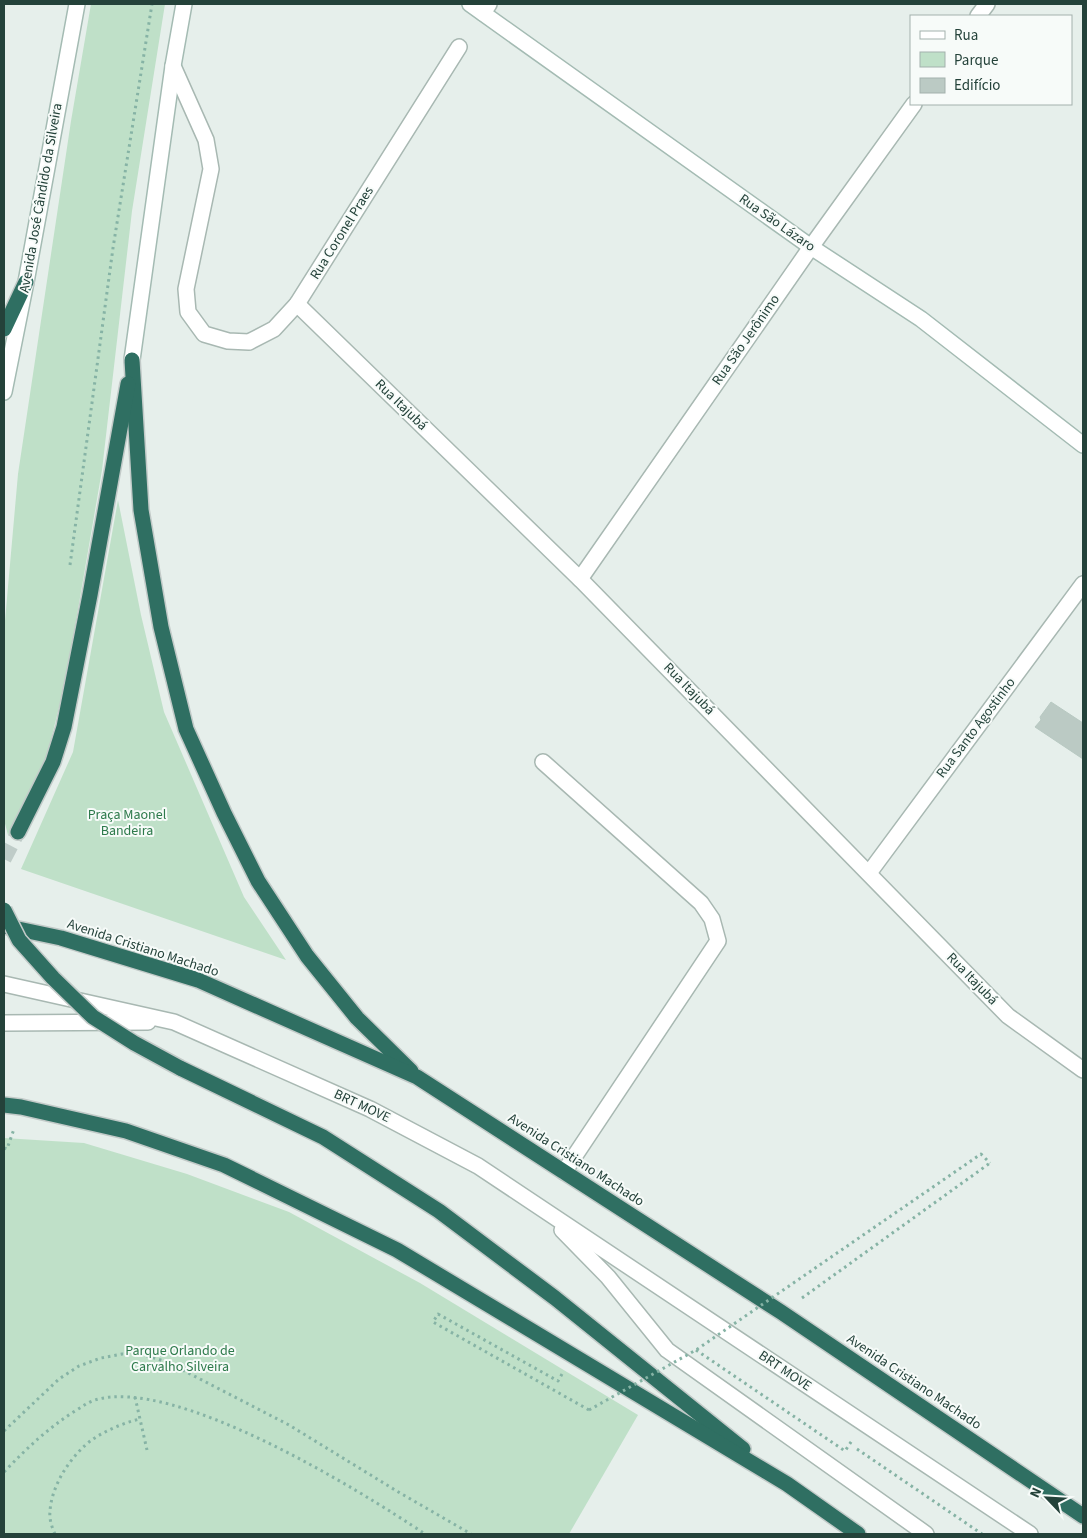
<svg xmlns="http://www.w3.org/2000/svg" width="1087" height="1538" viewBox="0 0 1087 1538" font-family="'Source Sans 3',sans-serif">
	<style>
		.green { fill: #bfe0c8 }
		.building { fill: #bbcac4; stroke: #b8c9c2 }
		.lines { fill: none; stroke-linecap: round; stroke-linejoin: round }
		.highway-tunnel { stroke: #bfccc8; stroke-width: 15; stroke-dasharray: 15 8; stroke-linecap: butt }
		.lane-casing { stroke: #a8b8b2; stroke-width: 18 }
		.street-casing { stroke: #a8b8b2; stroke-width: 18 }
		.secondary-casing { stroke: #a4bbb3; stroke-width: 18 }
		.highway-casing { stroke: #c2cac8; stroke-width: 18 }
		.path { stroke: #86b3a5; stroke-width: 3; stroke-dasharray: 2.5 4; stroke-linecap: butt }
		.lane { stroke: #fff; stroke-width: 15 }
		.street { stroke: #fff; stroke-width: 15 }
		.secondary { stroke: #fff; stroke-width: 15 }
		.highway { stroke: #2f6f62; stroke-width: 15 }
		.highway-bridge-casing { stroke: #c2cac8; stroke-width: 18; stroke-linecap: butt }
		.path-bridge { stroke: #86b3a5; stroke-width: 3; stroke-dasharray: 2.5 4; stroke-linecap: butt }
		.highway-bridge { stroke: #2f6f62; stroke-width: 15 }
		.labels { text-anchor: middle; dominant-baseline: central; stroke-width: 4; stroke-linejoin: round; paint-order: stroke }
		.street-label { font-size: 14px; fill: #24423a; stroke: #f7fbf9 }
		.park-label { font-size: 14px; fill: #2d7a4b; stroke: #f7fbf9 }
	</style>
	<rect width="100%" height="100%" fill="#e6efeb"/>
	<g class="green">
		<polygon points="91,4 165,4 132,211 102,470 66,679 46,760 8,835 4,820 4,632 18,474 71,121"/>
		<polygon points="118,500 141,615 164,712 244,897 286,960 21,869 73,752"/>
		<polygon points="4,1138 84,1143 187,1174 289,1212 420,1283 638,1415 569,1534 4,1534"/>
	</g>
	<polygon class="building" points="1051,702 1083,723 1083,759 1035,727 1041,720 1040,717"/>
	<g class="lines">
		<polyline class="highway-tunnel" points="4,859 18,832"/>
		<defs>
			<g id="lane">
				<polyline points="543,762 701,903 712,919 718,941 564,1172"/>
				<polyline points="4,984 174,1022 370,1109 478,1166 1030,1534"/>
				<polyline points="4,1023 148,1022"/>
				<polyline points="562,1230 608,1277 667,1350 926,1534"/>
			</g>
			<g id="street">
				<polyline points="483,13 489,4"/>
				<polyline points="978,16 987,4"/>
				<polyline points="173,66 206,140 211,169 186,289 188,312 204,334 228,341 249,342 274,329 297,304 459,47"/>
				<polyline points="297,304 580,579 1008,1016 1083,1070"/>
				<polyline points="580,579 811,247 914,104"/>
				<polyline points="869,873 1083,584"/>
			</g>
			<g id="secondary">
				<polyline points="470,4 811,247 921,319 1083,445"/>
				<polyline points="132,360 173,66 184,4"/>
				<polyline points="4,392 26,282 77,4"/>
			</g>
			<g id="highway">
				<polyline points="4,329 26,282"/>
				<polyline points="132,360 141,510 161,627 186,729 224,813 258,881 307,956 357,1018 411,1071"/>
				<polyline points="18,832 53,762 64,727 90,595 128,384"/>
				<polyline points="4,926 61,938 198,980 417,1077 781,1312 1083,1516"/>
				<polyline points="180,1068 323,1137 439,1211 555,1298 743,1449"/>
				<polyline points="4,1105 21,1107 126,1131 224,1165 397,1250 787,1484 858,1534"/>
			</g>
		</defs>
		<use href="#lane" class="lane-casing"/>
		<use href="#street" class="street-casing"/>
		<use href="#secondary" class="secondary-casing"/>
		<use href="#highway" class="highway-casing"/>
		<g class="path">
			<polyline points="70,565 113,248 152,4"/>
			<polyline points="4,1148 7,1149 14,1129"/>
			<polyline points="802,1298 990,1163"/>
			<polyline points="562,1374 558,1381 438,1314 433,1322 589,1410"/>
			<polyline points="135,1397 147,1450"/>
			<polyline points="4,1431 59,1379 79,1366 101,1358 122,1354 144,1355 167,1362 289,1425 400,1493 471,1534"/>
			<polyline points="857,1449 982,1534"/>
			<path d="M4,1472C27,1448 47,1429 75,1411C82,1407 88,1402 95,1400C174,1376 358,1489 425,1534"/>
			<path d="M55,1534C52,1528 49,1518 50,1512C51,1485 72,1454 93,1439C107,1430 123,1423 140,1419"/>
		</g>
		<use href="#lane" class="lane"/>
		<use href="#street" class="street"/>
		<use href="#secondary" class="secondary"/>
		<use href="#highway" class="highway"/>
		<defs>
			<polyline id="highway-bridge" points="4,910 19,940 53,978 93,1017 134,1043 180,1068"/>
		</defs>
		<use href="#highway-bridge" class="highway-bridge-casing"/>
		<g class="path-bridge">
			<polyline points="696,1350 845,1451 853,1439"/>
			<polyline points="589,1410 696,1350 981,1154 990,1163"/>
		</g>
		<use href="#highway-bridge" class="highway-bridge"/>
	</g>
	<g class="labels">
		<g class="street-label">
			<text transform="translate(41 198) rotate(-80)">Avenida José Cândido da Silveira</text>
			<text transform="translate(777 223) rotate(35)">Rua São Lázaro</text>
			<text transform="translate(342 233) rotate(-58)">Rua Coronel Praes</text>
			<text transform="translate(746 340) rotate(-55)">Rua São Jerônimo</text>
			<text transform="translate(401 405) rotate(44)">Rua Itajubá</text>
			<text transform="translate(689 689) rotate(46)">Rua Itajubá</text>
			<text transform="translate(976 728) rotate(-53)">Rua Santo Agostinho</text>
			<text transform="translate(143 948) rotate(18)">Avenida Cristiano Machado</text>
			<text transform="translate(972 979) rotate(46)">Rua Itajubá</text>
			<text transform="translate(362 1106) rotate(25)">BRT MOVE</text>
			<text transform="translate(576 1160) rotate(33)">Avenida Cristiano Machado</text>
			<text transform="translate(785 1371) rotate(34)">BRT MOVE</text>
			<text transform="translate(914 1382) rotate(34)">Avenida Cristiano Machado</text>
		</g>
		<g class="park-label">
			<text x="127" y="815">Praça Maonel<tspan x="127" dy="16">Bandeira</tspan></text>
			<text x="180" y="1351">Parque Orlando de<tspan x="180" dy="16">Carvalho Silveira</tspan></text>
		</g>
	</g>
	<rect width="1087" height="1538" fill="none" stroke="#24423a" stroke-width="10"/>
	<rect x="910" y="15" width="162" height="90" fill="#f7fbf9" stroke="#a3b1ad"/>
	<rect x="920" y="31" width="25" height="8" fill="#ffffff" stroke="#a3b1ad"/>
	<text x="954" y="40" font-size="15" fill="#24423a">Rua</text>
	<rect x="920" y="52" width="25" height="15" fill="#bfe0c8" stroke="#a3b1ad"/>
	<text x="954" y="65" font-size="15" fill="#24423a">Parque</text>
	<rect x="920" y="78" width="25" height="15" fill="#bbcac4" stroke="#a3b1ad"/>
	<text x="954" y="90" font-size="15" fill="#24423a">Edifício</text>
	<g transform="translate(1047 1498) rotate(295)" stroke="#f7fbf9" stroke-width="4" paint-order="stroke">
	<path d="M0-4L9 19L0 12L-9 19Z" fill="#24423a"/>
	<text y="-8" font-size="14" font-weight="bold" text-anchor="middle" fill="#24423a">N</text>
	</g>
</svg>
